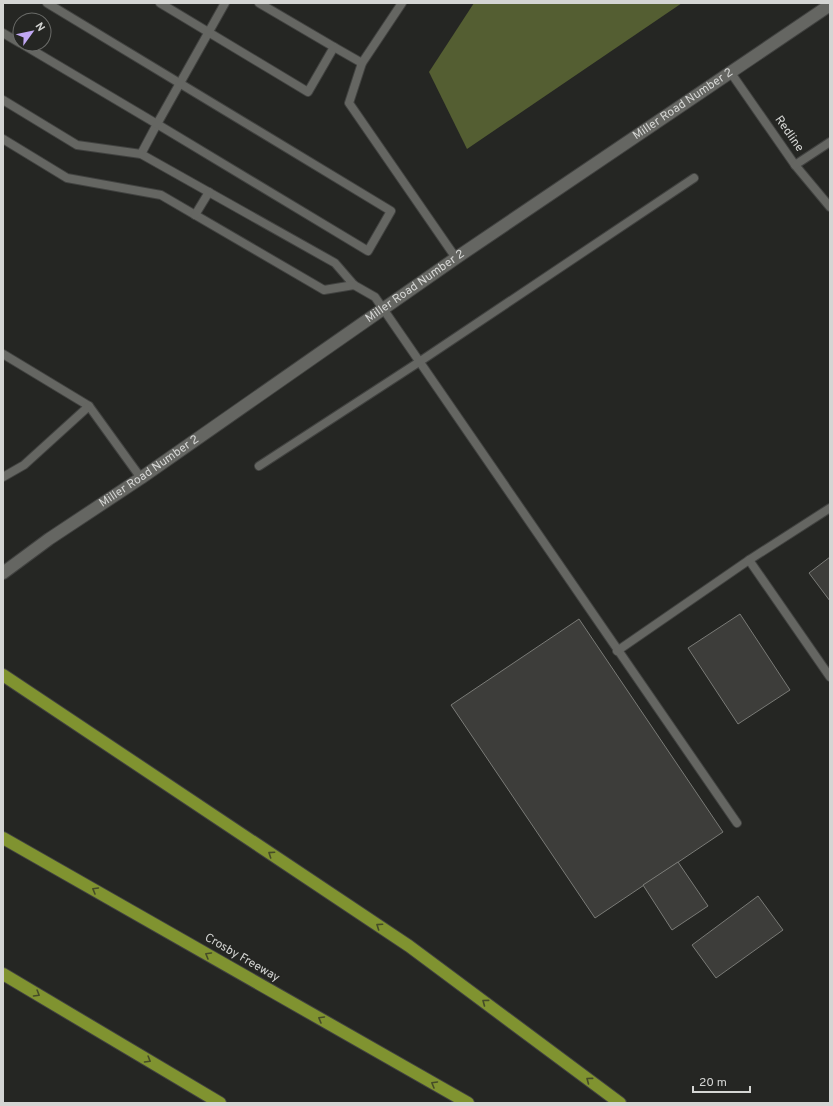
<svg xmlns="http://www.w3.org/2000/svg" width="833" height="1106" viewBox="0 0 833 1106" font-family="Overpass,sans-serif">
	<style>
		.water { fill: #545e32 }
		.building { fill: #3d3d3a; stroke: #7a7b77 }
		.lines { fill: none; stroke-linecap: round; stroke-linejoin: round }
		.lane-casing { stroke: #414240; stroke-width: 10 }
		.secondary-casing { stroke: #414240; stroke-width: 14 }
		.highway-casing { stroke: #414240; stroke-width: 14 }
		.lane { stroke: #656662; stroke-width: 8 }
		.secondary { stroke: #656662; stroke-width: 12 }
		.highway { stroke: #809330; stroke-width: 12 }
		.oneway { stroke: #454c28 }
		.labels { text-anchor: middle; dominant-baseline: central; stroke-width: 3; stroke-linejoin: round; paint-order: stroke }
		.street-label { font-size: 12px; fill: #d4d5d3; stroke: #252623 }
	</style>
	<rect width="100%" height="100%" fill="#252623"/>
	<polygon class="water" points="474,3 682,3 467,149 429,72"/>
	<g class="building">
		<polygon points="830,557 830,601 809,573"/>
		<polygon points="740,614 790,690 738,724 688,648"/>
		<polygon points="579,619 723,832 595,918 451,705"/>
		<polygon points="678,862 708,906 672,930 643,885"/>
		<polygon points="758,896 783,930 716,978 692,945"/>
	</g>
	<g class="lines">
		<defs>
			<g id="lane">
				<polyline points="47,3 391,211 368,251 157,124 141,154"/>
				<polyline points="160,3 308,92 334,47 259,3"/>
				<polyline points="402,3 362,63 349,103 456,258"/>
				<polyline points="3,33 20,43"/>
				<polyline points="22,44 157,124 225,3"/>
				<polyline points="334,47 362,63"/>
				<polyline points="731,73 795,165 830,207"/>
				<polyline points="3,100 77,145 141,154 335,263 354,285 375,297 737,823"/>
				<polyline points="3,139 67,178 161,195 324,290 354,285"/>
				<polyline points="795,165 830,142"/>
				<polyline points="195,215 209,192"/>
				<polyline points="3,354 89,406 141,478"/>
				<polyline points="259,466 419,362 694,178"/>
				<polyline points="3,477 24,465 89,406"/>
				<polyline points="749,560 830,677"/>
				<polyline points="617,651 749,560 830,508"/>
			</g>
			<g id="secondary">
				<path id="s1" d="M3,573L49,539L141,478L456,258L830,5"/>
			</g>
			<g id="highway">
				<polyline points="3,675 409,946 620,1103"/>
				<polyline points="3,838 468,1103"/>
				<polyline points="3,974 220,1103"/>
			</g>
		</defs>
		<use href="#lane" class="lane-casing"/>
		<use href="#secondary" class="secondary-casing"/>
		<use href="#highway" class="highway-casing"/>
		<use href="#lane" class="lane"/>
		<use href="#secondary" class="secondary"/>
		<use href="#highway" class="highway"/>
	</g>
	<defs><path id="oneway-chevron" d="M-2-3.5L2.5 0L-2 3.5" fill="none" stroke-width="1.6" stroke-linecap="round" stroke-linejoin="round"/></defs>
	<g class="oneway">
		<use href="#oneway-chevron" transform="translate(271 854) rotate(-146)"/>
		<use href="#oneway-chevron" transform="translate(95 890) rotate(-150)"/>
		<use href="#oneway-chevron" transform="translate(379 926) rotate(-146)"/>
		<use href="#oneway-chevron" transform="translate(208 955) rotate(-150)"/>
		<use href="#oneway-chevron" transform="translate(37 994) rotate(31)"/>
		<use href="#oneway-chevron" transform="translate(485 1002) rotate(-143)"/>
		<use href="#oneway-chevron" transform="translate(321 1019) rotate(-150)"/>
		<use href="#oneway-chevron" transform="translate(148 1060) rotate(31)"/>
		<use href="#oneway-chevron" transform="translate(589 1080) rotate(-143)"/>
		<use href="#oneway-chevron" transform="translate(434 1084) rotate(-150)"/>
	</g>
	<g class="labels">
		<g class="street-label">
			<text stroke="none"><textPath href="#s1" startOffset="826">Miller Road Number 2</textPath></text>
			<text transform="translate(789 134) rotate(55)">Redline</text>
			<text stroke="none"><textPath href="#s1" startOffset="502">Miller Road Number 2</textPath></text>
			<text stroke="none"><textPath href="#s1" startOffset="178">Miller Road Number 2</textPath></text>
			<text transform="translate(242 958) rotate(30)">Crosby Freeway</text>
		</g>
	</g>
	<rect width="833" height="1106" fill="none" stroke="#d4d5d3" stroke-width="8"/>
	<g transform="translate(32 32) rotate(57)"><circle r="19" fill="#252623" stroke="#6b6c69"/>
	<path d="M0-3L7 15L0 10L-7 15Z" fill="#c1a8f3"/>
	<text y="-6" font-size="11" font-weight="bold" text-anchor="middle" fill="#d4d5d3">N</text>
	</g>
	<path d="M693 1086v6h57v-6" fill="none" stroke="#d4d5d3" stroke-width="2"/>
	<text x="699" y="1086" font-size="12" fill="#d4d5d3" stroke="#252623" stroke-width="3" paint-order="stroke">20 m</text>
</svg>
